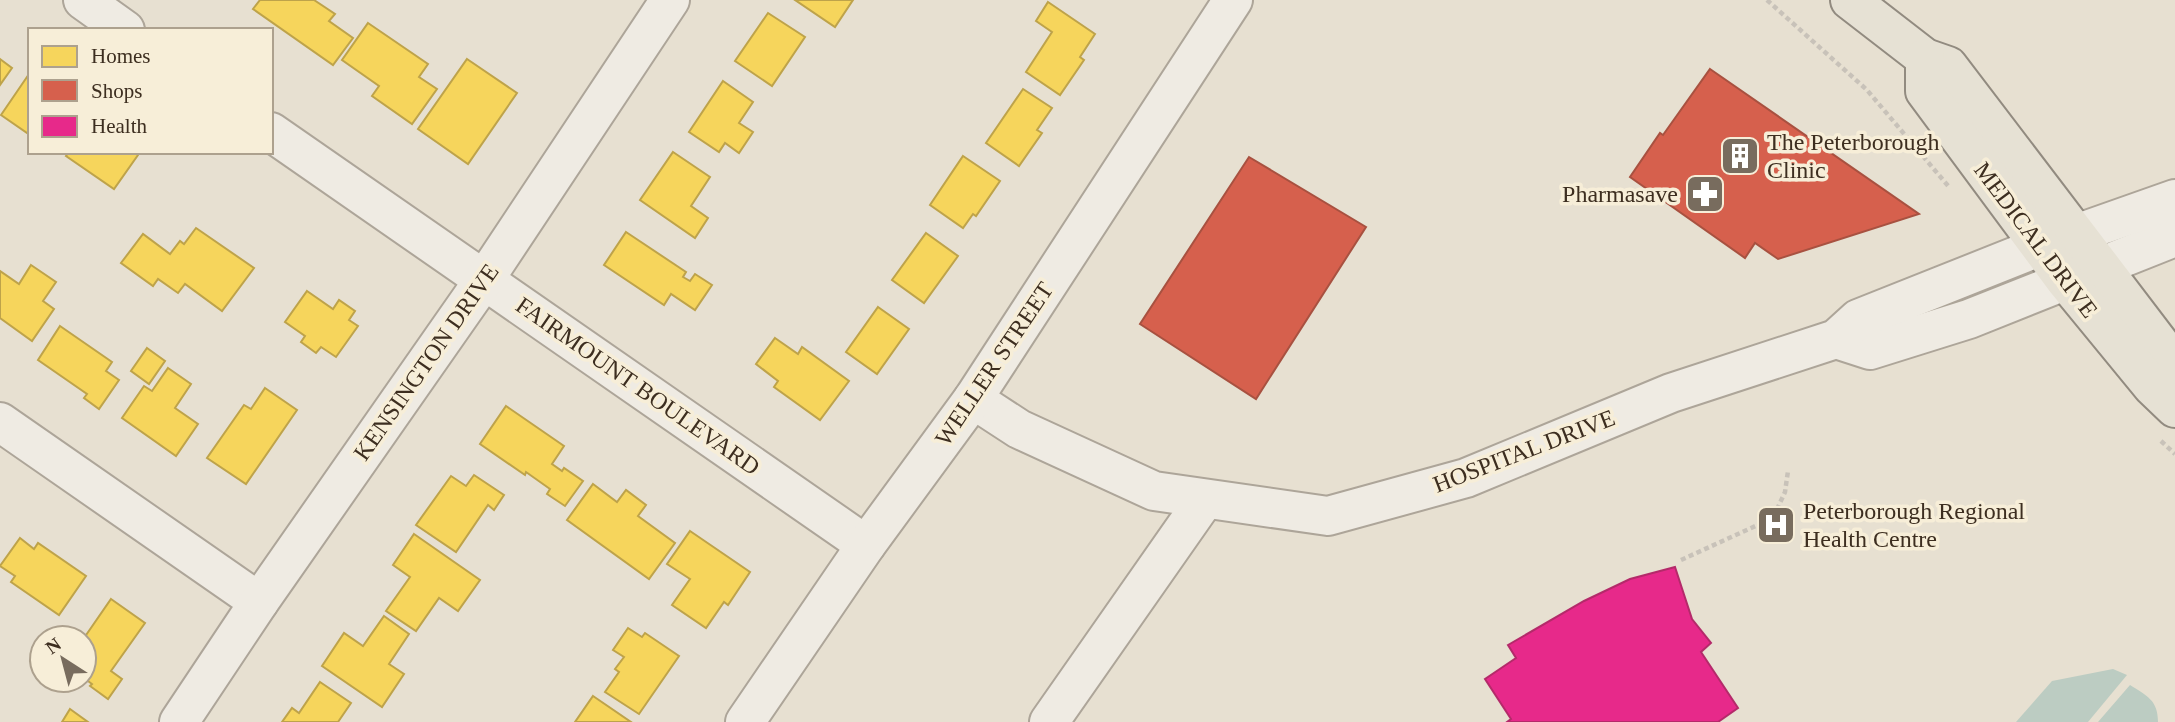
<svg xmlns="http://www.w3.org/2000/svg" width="2175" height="722" viewBox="0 0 2175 722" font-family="'Times New Roman',serif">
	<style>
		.water { fill: #bcccc2 }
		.homes { fill: #f6d55c; stroke: #bea34a; stroke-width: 2 }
		.shops { fill: #d6604d; stroke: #a85140; stroke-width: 2 }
		.health { fill: #e7298a; stroke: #b42a6a; stroke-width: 2 }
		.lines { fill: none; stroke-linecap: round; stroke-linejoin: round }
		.minor-casing { stroke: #ada599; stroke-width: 42 }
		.major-casing { stroke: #928b80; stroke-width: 42 }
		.path { stroke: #c8c2b9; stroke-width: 4.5; stroke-dasharray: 5 3.5; stroke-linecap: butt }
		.minor { stroke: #efebe3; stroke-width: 38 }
		.major { stroke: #e6e1d4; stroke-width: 38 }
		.labels { text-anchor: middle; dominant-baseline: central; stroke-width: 7; stroke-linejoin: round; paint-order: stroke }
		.poi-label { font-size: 24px; fill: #3d2e20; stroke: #f7eed8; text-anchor: start }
		.street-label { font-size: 24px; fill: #3d2e20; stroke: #f7eed8 }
	</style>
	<rect width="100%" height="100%" fill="#e7e0d1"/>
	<g class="water">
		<polygon points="2113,669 2127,675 2088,722 2016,722 2052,681"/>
		<path d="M2130,685C2147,696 2158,700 2158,722H2098Z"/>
	</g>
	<g class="homes">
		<polygon points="260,0 314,0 335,14 329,21 353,38 333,65 253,9"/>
		<polygon points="795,0 853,0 835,27"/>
		<polygon points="1048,2 1095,34 1080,57 1084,60 1060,95 1026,72 1052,32 1036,21"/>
		<polygon points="768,13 805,37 772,86 735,61"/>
		<polygon points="368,23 428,64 419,77 437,89 412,124 372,96 379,86 342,60"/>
		<polygon points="0,59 12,68 0,85"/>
		<polygon points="467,59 517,93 468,164 418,129"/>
		<polygon points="29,74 30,75 30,135 1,115"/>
		<polygon points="723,81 753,102 739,123 753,132 739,153 725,143 719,152 689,132"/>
		<polygon points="1023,89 1052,108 1037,130 1042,133 1019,166 986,143"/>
		<polygon points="69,152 134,152 138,155 114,189 66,156"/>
		<polygon points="673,152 710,177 691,206 708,218 695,238 640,200"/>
		<polygon points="963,156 1000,181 976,216 973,214 963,228 930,205"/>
		<polygon points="196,228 254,268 222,311 185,284 178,293 158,279 153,286 121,263 143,234 170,254 180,241 184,244"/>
		<polygon points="626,232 686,272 683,277 690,281 695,274 712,285 695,310 671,294 664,305 604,265"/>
		<polygon points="926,233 958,256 924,303 892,280"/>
		<polygon points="31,265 56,282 43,301 54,309 32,341 0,318 0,271 19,284"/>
		<polygon points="307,291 333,309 339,300 355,311 349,320 358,326 336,357 321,347 316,353 301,342 305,336 285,322"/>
		<polygon points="878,307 909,329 877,374 846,352"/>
		<polygon points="60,326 112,362 106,371 119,380 99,409 84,398 87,394 38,360"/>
		<polygon points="775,338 798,354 802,347 849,381 820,420 774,387 778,381 756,364"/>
		<polygon points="147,348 165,361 149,384 131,371"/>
		<polygon points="168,368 191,384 175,408 198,424 176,456 122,418 144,386 152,391"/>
		<polygon points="265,388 297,410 246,484 207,458 244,405 251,409"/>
		<polygon points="506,406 564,446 552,464 562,471 564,468 583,481 565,506 547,494 550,489 526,472 525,475 480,444"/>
		<polygon points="474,475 504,495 494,510 488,505 456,552 416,525 451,476 466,486"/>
		<polygon points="593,484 617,502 626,490 646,505 638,516 675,543 649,579 567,520"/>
		<polygon points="690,531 750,572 728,605 724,602 706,628 672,605 690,579 667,564"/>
		<polygon points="414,534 480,580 458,611 439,598 416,631 386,611 410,577 393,565"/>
		<polygon points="20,538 34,549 38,543 86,576 59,615 11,582 15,576 0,566"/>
		<polygon points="111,599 145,623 111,671 122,679 108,699 90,686 92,684 84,678 84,638"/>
		<polygon points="384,616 409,634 389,664 404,674 382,707 322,666 344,633 363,646"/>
		<polygon points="628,628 642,637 645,633 679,656 639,714 605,692 619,672 615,669 624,657 613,650"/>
		<polygon points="320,682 351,703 338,722 282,722 292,708 299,713"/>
		<polygon points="593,696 631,722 575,722"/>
		<polygon points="70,709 88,722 62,722"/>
	</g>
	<g class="shops">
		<polygon points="1710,69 1919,214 1778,259 1755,243 1745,258 1630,177 1660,133 1663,135"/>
		<polygon points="1249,157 1366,227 1256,399 1140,324"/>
	</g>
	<polygon class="health" points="1675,567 1692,619 1711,643 1701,652 1738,708 1718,722 1507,722 1511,719 1485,679 1516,658 1508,645 1584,601 1630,579"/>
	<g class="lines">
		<defs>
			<g id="minor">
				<polyline points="83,0 125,30"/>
				<polyline points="271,132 866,545"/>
				<polyline points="1836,339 1870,350 1969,319 2175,237"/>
				<polyline points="973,399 1019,429 1154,491 1328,516 1466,478 1671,393 1836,339 1858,319 2039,247 2175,199"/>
				<polyline points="0,422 259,602"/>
				<polyline points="179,722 259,602 484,280 670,0"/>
				<polyline points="745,722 866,545 973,399 1233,0"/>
				<polyline points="1049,722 1205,499"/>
			</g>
			<g id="major">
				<polyline points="1850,0 1925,58 1948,66 2175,364"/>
				<polyline points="1925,58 1925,91 2065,280 2152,386 2175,408"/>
			</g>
		</defs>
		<use href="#minor" class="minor-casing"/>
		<use href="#major" class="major-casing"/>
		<g class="path">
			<polyline points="1767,0 1867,90 1949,187"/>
			<polyline points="2161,441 2175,454"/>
			<polyline points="1681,560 1773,518 1785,492 1788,471"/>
		</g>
		<use href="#minor" class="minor"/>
		<use href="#major" class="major"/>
	</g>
	<defs>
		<symbol id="building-square" viewBox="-11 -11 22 22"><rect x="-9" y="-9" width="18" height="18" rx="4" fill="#786c5e" stroke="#f7eed8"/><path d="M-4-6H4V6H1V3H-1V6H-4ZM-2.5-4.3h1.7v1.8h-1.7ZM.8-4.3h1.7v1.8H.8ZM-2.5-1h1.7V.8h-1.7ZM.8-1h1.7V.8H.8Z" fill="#fff"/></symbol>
		<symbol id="pharmacy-square" viewBox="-11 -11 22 22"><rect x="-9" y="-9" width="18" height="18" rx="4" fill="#786c5e" stroke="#f7eed8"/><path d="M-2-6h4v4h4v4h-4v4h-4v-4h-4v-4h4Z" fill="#fff"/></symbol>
		<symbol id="hospital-square" viewBox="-11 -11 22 22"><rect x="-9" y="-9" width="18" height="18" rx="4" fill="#786c5e" stroke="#f7eed8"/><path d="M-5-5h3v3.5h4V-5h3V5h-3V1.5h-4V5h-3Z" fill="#fff"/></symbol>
	</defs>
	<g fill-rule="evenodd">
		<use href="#building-square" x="1718" y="134" width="44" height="44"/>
		<use href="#pharmacy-square" x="1683" y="172" width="44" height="44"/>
		<use href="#hospital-square" x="1754" y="503" width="44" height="44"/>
	</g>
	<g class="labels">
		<g class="poi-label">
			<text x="1767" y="142">The Peterborough<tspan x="1767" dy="28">Clinic</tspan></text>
			<text x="1678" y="194" text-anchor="end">Pharmasave</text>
			<text x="1803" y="511">Peterborough Regional<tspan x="1803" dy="28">Health Centre</tspan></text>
		</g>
		<g class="street-label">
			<text transform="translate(2036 240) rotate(53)">MEDICAL DRIVE</text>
			<text transform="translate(426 362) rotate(-55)">KENSINGTON DRIVE</text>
			<text transform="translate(994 364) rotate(-56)">WELLER STREET</text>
			<text transform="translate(638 386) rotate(35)">FAIRMOUNT BOULEVARD</text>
			<text transform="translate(1524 451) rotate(-21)">HOSPITAL DRIVE</text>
		</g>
	</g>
	<rect x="28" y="28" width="245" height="126" fill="#f7eed8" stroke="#ada18e" stroke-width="2"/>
	<rect x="42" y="46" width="35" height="21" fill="#f6d55c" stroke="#ada18e" stroke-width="2"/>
	<text x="91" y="63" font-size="21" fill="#3d2e20">Homes</text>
	<rect x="42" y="80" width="35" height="21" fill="#d6604d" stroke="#ada18e" stroke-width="2"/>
	<text x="91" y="98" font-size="21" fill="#3d2e20">Shops</text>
	<rect x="42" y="116" width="35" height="21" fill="#e7298a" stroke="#ada18e" stroke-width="2"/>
	<text x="91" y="133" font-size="21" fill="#3d2e20">Health</text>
	<g transform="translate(63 659) rotate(324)"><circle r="33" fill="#f7eed8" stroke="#ada18e" stroke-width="2"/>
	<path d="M0-5L12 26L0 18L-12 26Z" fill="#786c5e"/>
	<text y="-10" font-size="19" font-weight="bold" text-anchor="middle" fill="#3d2e20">N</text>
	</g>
</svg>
